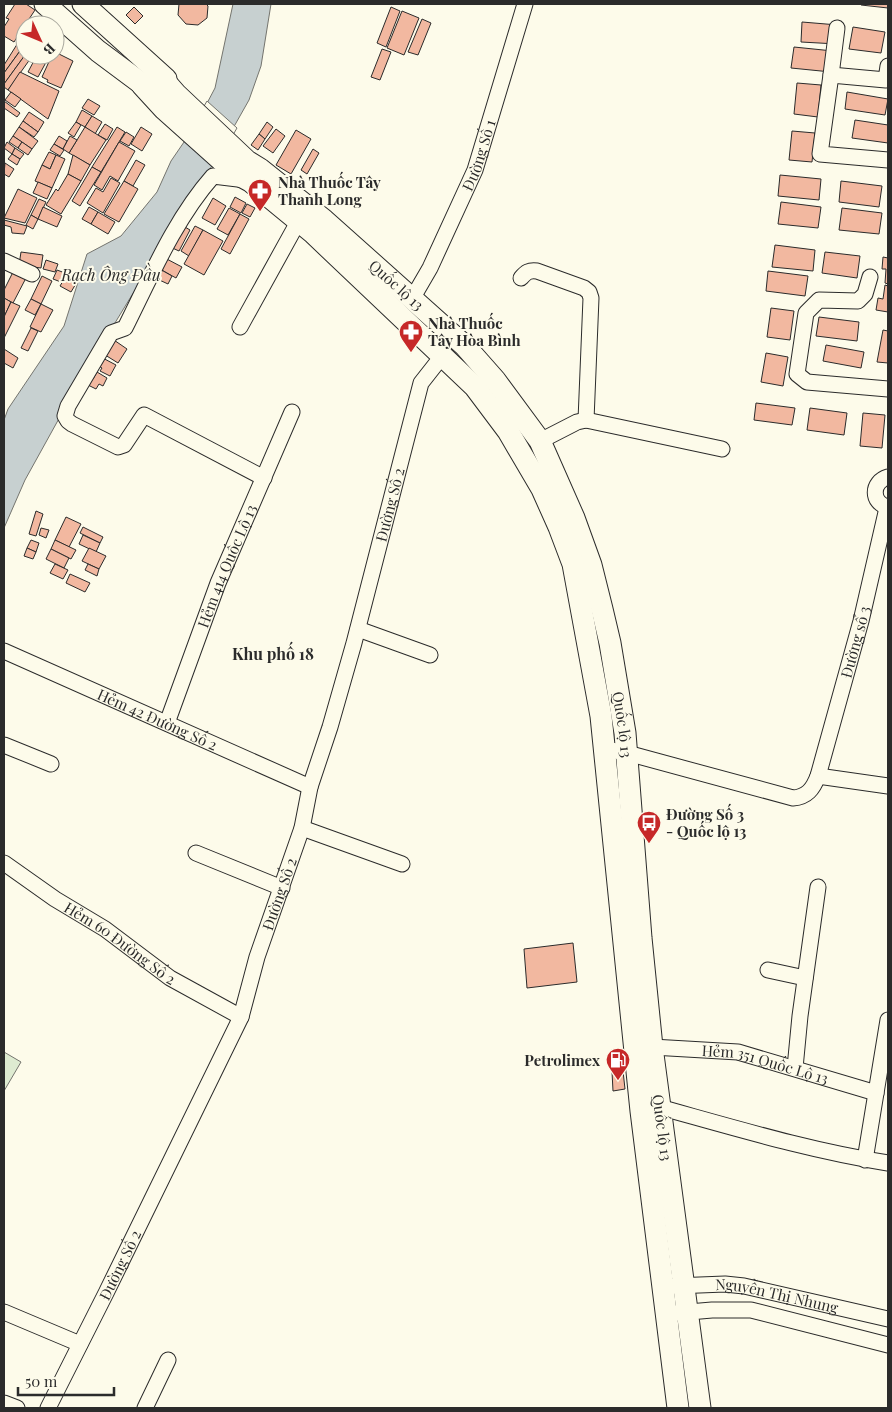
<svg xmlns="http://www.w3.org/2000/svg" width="892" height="1412" viewBox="0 0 892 1412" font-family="'Playfair Display',serif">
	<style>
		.green { fill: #deebd1; stroke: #74746e }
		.water { fill: #c7d0d0; stroke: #74746e }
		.pier { fill: #fdfbea; stroke: #74746e }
		.building { fill: #f2b8a0; stroke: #2b2b2b }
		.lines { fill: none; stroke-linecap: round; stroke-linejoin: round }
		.minor-casing { stroke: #2b2b2b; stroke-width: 17 }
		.highway-casing { stroke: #2b2b2b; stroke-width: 23 }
		.minor { stroke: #fdfbea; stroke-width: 15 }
		.highway { stroke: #fdfbea; stroke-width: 21 }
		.labels { text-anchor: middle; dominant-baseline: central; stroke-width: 4; stroke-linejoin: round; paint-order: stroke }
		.street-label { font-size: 15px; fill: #2b2b2b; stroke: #fdfbea }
		.poi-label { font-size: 15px; font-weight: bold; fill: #2b2b2b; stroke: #fdfbea; text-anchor: start }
		.water-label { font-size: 16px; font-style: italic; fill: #2b2b2b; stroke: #fdfbea }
		.neighbourhood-label { font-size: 16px; font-weight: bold; fill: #2b2b2b; stroke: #fdfbea }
	</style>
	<rect width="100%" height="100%" fill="#fdfbea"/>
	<polygon class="green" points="4,1052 21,1062 4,1091"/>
	<polygon class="water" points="233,4 271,4 261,66 249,100 171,238 132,295 82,377 25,480 4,528 4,420 8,409 64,326 87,254 121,236 157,192 171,161 195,126 215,88"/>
	<polygon class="pier" points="207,101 237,128 216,164 193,125"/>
	<g class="building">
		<polygon points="15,4 26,4 35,10 14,42 4,36 4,27 9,19 6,18"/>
		<polygon points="179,4 206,4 208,6 207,18 198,25 186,24 178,15"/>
		<polygon points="861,4 888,4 888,8 861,5"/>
		<polygon points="134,7 143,16 135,24 126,15"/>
		<polygon points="391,7 400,11 386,47 377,43"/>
		<polygon points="402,11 419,18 404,55 387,48"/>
		<polygon points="422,19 431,23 418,55 408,52"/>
		<polygon points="802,22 838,25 837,44 801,42"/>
		<polygon points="853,27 885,32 881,53 849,49"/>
		<polygon points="21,38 25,40 25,44 4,73 4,65"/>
		<polygon points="25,44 25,55 4,84 4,73"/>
		<polygon points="794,47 833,51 831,72 791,68"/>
		<polygon points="382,49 391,52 380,80 371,77"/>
		<polygon points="55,52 73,61 61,88 47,82 48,80 42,77 52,55 55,55"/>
		<polygon points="25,55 33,55 8,90 4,87 4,84"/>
		<polygon points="37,55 50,55 38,77 28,72"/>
		<polygon points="20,72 59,91 48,119 8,90"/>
		<polygon points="797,83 821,85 818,117 794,114"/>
		<polygon points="11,92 21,99 15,107 5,100"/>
		<polygon points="847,92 888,99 885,115 845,109"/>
		<polygon points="88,99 100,106 94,115 82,108"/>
		<polygon points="4,101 20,113 17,117 4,108"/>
		<polygon points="82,110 92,116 85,127 76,122"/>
		<polygon points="29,112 44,122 38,132 23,121"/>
		<polygon points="92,116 102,122 95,134 85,127"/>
		<polygon points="855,120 888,125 888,143 852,138"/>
		<polygon points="23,121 38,132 34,137 19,127"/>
		<polygon points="76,122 81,125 74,137 68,133"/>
		<polygon points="267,122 273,127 265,139 259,134"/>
		<polygon points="105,124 113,129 107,140 98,135"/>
		<polygon points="19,127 38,141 32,149 13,136"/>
		<polygon points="85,127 106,140 90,165 69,153"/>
		<polygon points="117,127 125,132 101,172 92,167"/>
		<polygon points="141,127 152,134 142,151 131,144"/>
		<polygon points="276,129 285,136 273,153 263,146"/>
		<polygon points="296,130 311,139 291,174 276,165"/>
		<polygon points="792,131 815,133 812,162 789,160"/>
		<polygon points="126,132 134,137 129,146 120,141"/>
		<polygon points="259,134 265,139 258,150 251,145"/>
		<polygon points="13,136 22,142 18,148 9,142"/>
		<polygon points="59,136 67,141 63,149 54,144"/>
		<polygon points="70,136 77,140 69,153 63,149"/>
		<polygon points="7,142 15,148 12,154 4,148"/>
		<polygon points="22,142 32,149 28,155 18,148"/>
		<polygon points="119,142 135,151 118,181 110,176 102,190 94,185"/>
		<polygon points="54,144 64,150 60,156 50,150"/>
		<polygon points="15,148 24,154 20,159 12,154"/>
		<polygon points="313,149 319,153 307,174 301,170"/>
		<polygon points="49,152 56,155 50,169 42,165"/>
		<polygon points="12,154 20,159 17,165 8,159"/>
		<polygon points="56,155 65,159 52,188 35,181 42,165 50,169"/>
		<polygon points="73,155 90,165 81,181 68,174"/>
		<polygon points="136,160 145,165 133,186 124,181"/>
		<polygon points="5,163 14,169 9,177 4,174"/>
		<polygon points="92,167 101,172 80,206 72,201"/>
		<polygon points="68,174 81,181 61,214 46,205 56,189 58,191"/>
		<polygon points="780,175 821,179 819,200 778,196"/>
		<polygon points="111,178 120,183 103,213 87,203 96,188 103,192"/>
		<polygon points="124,181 138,189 119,222 104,214"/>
		<polygon points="841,181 882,186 879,207 839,202"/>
		<polygon points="38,182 52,188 47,199 33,193"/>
		<polygon points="18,189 37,198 25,223 4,218"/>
		<polygon points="235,197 246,203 241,213 230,207"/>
		<polygon points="213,198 226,206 215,225 202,218"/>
		<polygon points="39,199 46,202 38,219 31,215"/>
		<polygon points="781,202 821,207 818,228 778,224"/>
		<polygon points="247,204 255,208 250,217 242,213"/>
		<polygon points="43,207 62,216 57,227 38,219"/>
		<polygon points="89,207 98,212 91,224 82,219"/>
		<polygon points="229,208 240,214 228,235 217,229"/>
		<polygon points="842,208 882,213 879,234 839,230"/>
		<polygon points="98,212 115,222 108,234 91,224"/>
		<polygon points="240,214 249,219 230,254 221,249"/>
		<polygon points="31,215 38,219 33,229 26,225"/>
		<polygon points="4,220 27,226 24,234 12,233 11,227 4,225"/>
		<polygon points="180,224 190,230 179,251 168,246"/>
		<polygon points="195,226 203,230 189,256 181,251"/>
		<polygon points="203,230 223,241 204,275 184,264"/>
		<polygon points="775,245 815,250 813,271 772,267"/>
		<polygon points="21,252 43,255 41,268 19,265"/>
		<polygon points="825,252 860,256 857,278 822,273"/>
		<polygon points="163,257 182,267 176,278 158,268"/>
		<polygon points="883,257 888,258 888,284 885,283 886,269 882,269"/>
		<polygon points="46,260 58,264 55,272 43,269"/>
		<polygon points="158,268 172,276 168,284 153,277"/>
		<polygon points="57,270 65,273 61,282 53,279"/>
		<polygon points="768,271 808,276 805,296 766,291"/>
		<polygon points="13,272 26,278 13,303 4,298 4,290"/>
		<polygon points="42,276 52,281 41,304 31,299"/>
		<polygon points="66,276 77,282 71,292 60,286"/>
		<polygon points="885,285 888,286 888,312 876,310 878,298 883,299"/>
		<polygon points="4,298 11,302 4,317"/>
		<polygon points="31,299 41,304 35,315 25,310"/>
		<polygon points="11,302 20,306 4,338 4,317"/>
		<polygon points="41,304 53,310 41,332 30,327"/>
		<polygon points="771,308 794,311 790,340 767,337"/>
		<polygon points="819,317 859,322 857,341 816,336"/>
		<polygon points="31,328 38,331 28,351 21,348"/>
		<polygon points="883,330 888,331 888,363 877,362"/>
		<polygon points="111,338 127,349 118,363 102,353"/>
		<polygon points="826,345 864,352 861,368 823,361"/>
		<polygon points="4,349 18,358 13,368 4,363"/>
		<polygon points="766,353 788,357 783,386 761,382"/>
		<polygon points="97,355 116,365 110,376 100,371 102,368 92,362"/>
		<polygon points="97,372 107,378 103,386 99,384 96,389 82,382 86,375 93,379"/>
		<polygon points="756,403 795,408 792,425 754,420"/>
		<polygon points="810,408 847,413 844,435 807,430"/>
		<polygon points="863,413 885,415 882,448 860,446"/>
		<polygon points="36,511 43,514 36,536 29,534"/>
		<polygon points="66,517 81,524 69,547 55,540"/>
		<polygon points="83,527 103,537 100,543 80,533"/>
		<polygon points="41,528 49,530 46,538 39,535"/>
		<polygon points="83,535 100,543 96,552 79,544"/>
		<polygon points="31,540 39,543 36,552 27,548"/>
		<polygon points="55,540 76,550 71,559 51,549"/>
		<polygon points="27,548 36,552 33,559 24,556"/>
		<polygon points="89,548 106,556 99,569 82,561"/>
		<polygon points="51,549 69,558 64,568 46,559"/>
		<polygon points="55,564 68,570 63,579 50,573"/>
		<polygon points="88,564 99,569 97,576 85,570"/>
		<polygon points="70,574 90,583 85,592 66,583"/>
		<polygon points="573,943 577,982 527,988 524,949"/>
		<polygon points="623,1071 625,1089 613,1091 612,1072"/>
	</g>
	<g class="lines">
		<defs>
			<g id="minor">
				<polyline points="888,66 886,80 831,75 820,154 888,160"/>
				<polyline points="831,75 837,28"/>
				<path d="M246,180L213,176C175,219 151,276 125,328L111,333L68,406L65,416L68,421L72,424L118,447L124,445L144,415L264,478"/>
				<polyline points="4,261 32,274"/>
				<polyline points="870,277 865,294 858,301 819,300 806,313 797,374 807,382 888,389"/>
				<path d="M521,278C526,272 529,270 537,271L584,288L589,292L591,298L586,420"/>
				<path id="s1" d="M412,299L430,268L475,170L525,4"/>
				<polyline points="240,327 298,222"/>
				<polyline points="540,441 577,422 586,420 722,449"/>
				<path d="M888,477C871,482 871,503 888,507"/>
				<polyline points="358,629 430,655"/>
				<path id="s2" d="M4,651L310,787"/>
				<path id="s3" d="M167,723L218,583L292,412"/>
				<polyline points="4,745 51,764"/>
				<path id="s4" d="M605,749L627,753L793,798C807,797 813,789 818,776L861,621L887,508"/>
				<polyline points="818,776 888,786"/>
				<polyline points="302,828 402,864"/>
				<polyline points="196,853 282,888"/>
				<path id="s5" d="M4,863L55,899L105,929L170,978L241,1017"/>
				<polyline points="768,970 805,978"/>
				<path id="s6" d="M652,1047L738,1052L876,1093"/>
				<polyline points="795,1068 800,1016 818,887"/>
				<path d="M659,1107C735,1128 811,1151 888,1163"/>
				<polyline points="865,1160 888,1020"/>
				<path id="s7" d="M674,1286L725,1284L744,1286L888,1319"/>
				<polyline points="4,1312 80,1344"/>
				<polyline points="677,1313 712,1310 751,1310 888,1345"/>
				<polyline points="4,1403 17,1408"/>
				<path id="s8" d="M48,1408L106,1293L241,1017L257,957L302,828L310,787L330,727L354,643L421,383L443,355"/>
				<polyline points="145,1408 168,1360"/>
			</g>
			<g id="highway">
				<polyline points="45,4 98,51 153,92"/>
				<polyline points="83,4 166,79"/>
				<path id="s9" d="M155,70L176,94L247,161L260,169L324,220L465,346L495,380L540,441L574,518L591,565L602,609L610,643L625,733L641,938L652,1047L700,1408"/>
				<polyline points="142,85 164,109 221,160 237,174 250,181 313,233 475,387 508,431 542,489 559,527 573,564 601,716 641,1111 678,1408"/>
			</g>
		</defs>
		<use href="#minor" class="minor-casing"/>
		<use href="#highway" class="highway-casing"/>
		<use href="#minor" class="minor"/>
		<use href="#highway" class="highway"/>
	</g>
	<defs>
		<symbol id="pharmacy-pin" viewBox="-11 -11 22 30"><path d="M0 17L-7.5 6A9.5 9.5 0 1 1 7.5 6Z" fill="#c62828" stroke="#fdfbea"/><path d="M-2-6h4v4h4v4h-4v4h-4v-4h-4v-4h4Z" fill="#fff"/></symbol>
		<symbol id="bus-pin" viewBox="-11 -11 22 30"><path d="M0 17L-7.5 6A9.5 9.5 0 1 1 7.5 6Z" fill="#c62828" stroke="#fdfbea"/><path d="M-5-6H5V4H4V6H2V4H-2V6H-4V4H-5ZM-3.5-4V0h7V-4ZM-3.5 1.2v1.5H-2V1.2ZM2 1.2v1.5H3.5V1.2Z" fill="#fff"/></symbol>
		<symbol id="fuel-pin" viewBox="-11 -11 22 30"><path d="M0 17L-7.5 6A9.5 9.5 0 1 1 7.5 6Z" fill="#c62828" stroke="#fdfbea"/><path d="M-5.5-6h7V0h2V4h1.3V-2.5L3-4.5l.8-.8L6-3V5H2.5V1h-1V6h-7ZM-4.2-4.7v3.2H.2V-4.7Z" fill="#fff"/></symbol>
	</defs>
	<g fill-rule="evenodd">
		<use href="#pharmacy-pin" x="246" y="177" width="28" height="38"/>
		<use href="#pharmacy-pin" x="397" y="318" width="28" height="38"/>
		<use href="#bus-pin" x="635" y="809" width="28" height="38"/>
		<use href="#fuel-pin" x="604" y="1046" width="28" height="38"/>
	</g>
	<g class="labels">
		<g class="street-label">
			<text stroke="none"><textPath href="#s1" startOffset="159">Đường Số 1</textPath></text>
			<text stroke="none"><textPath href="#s9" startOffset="324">Quốc lộ 13</textPath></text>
			<text stroke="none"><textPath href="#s8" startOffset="970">Đường Số 2</textPath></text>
			<text stroke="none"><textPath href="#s3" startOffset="168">Hẻm 414 Quốc Lộ 13</textPath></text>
			<text stroke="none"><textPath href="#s4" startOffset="369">Đường sổ 3</textPath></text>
			<text stroke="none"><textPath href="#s2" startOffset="168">Hẻm 42 Đường Số 2</textPath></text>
			<text stroke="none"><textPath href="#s9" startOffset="834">Quốc lộ 13</textPath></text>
			<text stroke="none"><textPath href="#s8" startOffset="565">Đường Số 2</textPath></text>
			<text stroke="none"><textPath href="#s5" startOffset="141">Hẻm 60 Đường Số 2</textPath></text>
			<text stroke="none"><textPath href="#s6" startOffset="115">Hẻm 351 Quốc Lộ 13</textPath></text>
			<text stroke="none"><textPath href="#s9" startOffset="1239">Quốc lộ 13</textPath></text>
			<text stroke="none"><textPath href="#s8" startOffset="160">Đường Số 2</textPath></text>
			<text stroke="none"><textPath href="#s7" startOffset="104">Nguyễn Thị Nhung</textPath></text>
		</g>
		<g class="poi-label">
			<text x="278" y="182">Nhà Thuốc Tây<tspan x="278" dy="17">Thanh Long</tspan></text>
			<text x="428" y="323">Nhà Thuốc<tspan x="428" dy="17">Tây Hòa Bình</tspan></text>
			<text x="666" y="814">Đường Số 3<tspan x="666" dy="17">- Quốc lộ 13</tspan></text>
			<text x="600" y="1060" text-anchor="end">Petrolimex</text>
		</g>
		<g class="water-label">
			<text x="111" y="274">Rạch Ông Đầu</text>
		</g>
		<g class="neighbourhood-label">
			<text x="273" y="653">Khu phố 18</text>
		</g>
	</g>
	<rect width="892" height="1412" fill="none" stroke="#2b2b2b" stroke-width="10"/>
	<g transform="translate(40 40) rotate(134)"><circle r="24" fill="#fdfbea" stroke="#a9a89e"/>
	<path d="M0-4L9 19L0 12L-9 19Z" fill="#c62828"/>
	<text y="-8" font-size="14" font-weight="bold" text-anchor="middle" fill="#2b2b2b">B</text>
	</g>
	<path d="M18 1387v8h96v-8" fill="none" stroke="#2b2b2b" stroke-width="2.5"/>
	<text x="25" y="1387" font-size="15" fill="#2b2b2b" stroke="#fdfbea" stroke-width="4" paint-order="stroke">50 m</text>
</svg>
